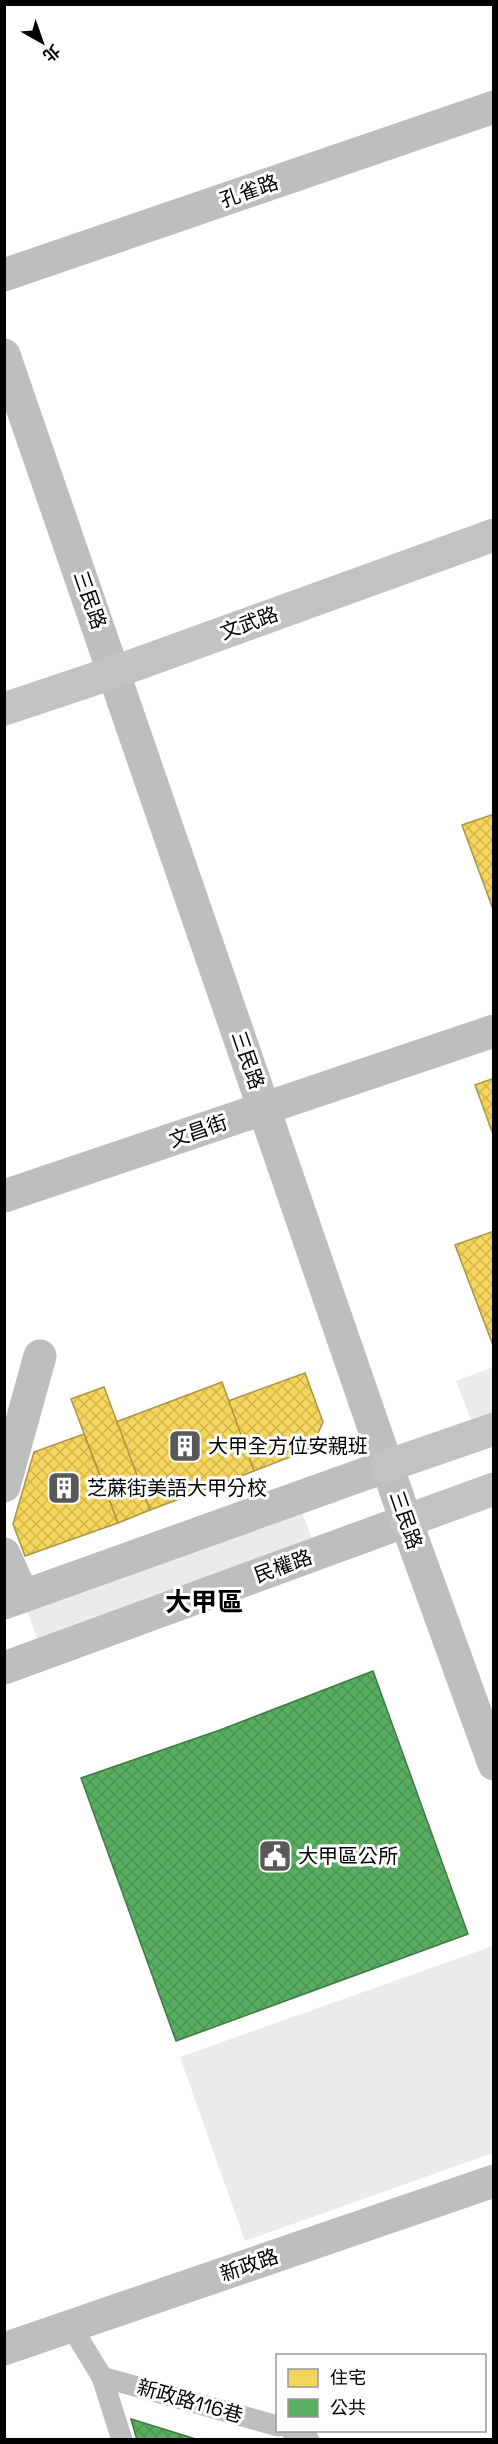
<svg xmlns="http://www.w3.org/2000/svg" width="498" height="2444" viewBox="0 0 498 2444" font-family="'Space Grotesk','Noto Sans TC',sans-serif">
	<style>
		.green { fill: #ebebeb }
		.homes { fill: url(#homes-cross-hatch); stroke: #ac9540; stroke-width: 1.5 }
		.public { fill: url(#public-cross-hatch); stroke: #3f7a44; stroke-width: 1.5 }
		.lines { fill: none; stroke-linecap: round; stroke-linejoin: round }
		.lane { stroke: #bebebe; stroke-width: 21 }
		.street { stroke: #bebebe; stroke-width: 33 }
		.secondary { stroke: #c2c2c2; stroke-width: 33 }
		.labels { text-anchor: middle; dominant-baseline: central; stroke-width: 6; stroke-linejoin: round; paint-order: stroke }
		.street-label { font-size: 20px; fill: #000; stroke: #fff }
		.poi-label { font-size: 20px; fill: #000; stroke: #fff; text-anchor: start }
		.district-label { font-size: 26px; font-weight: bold; fill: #000; stroke: #fff }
	</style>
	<defs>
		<pattern id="homes-cross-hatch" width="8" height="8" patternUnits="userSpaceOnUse" patternTransform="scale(1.5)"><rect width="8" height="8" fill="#f6d55c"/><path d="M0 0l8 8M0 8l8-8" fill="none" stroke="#d1b54e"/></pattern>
		<pattern id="public-cross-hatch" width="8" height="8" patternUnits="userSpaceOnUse" patternTransform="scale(1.5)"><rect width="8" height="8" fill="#5aae61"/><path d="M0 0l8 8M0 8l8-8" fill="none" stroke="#4c9452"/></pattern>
	</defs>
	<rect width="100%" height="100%" fill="#fff"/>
	<g class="green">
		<polygon points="493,1367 493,1416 473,1424 456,1381"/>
		<polygon points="301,1509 315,1546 40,1646 26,1608"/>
		<polygon points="493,1946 493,2153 245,2241 180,2057"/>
	</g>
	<g class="homes">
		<polygon points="494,814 494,912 462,825"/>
		<polygon points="494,1078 494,1137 475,1085"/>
		<polygon points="494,1231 494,1348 455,1245"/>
		<polygon points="305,1373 323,1422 311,1449 254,1471 228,1401"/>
		<polygon points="222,1382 254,1471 150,1510 116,1422"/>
		<polygon points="104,1387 150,1510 118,1523 71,1399"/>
		<polygon points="84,1434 118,1523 25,1556 13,1524 34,1452"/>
	</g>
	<g class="public">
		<polygon points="373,1671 468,1934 176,2041 81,1778 220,1730"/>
		<polygon points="131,2419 199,2440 137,2440"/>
	</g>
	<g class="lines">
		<g class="lane">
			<polyline points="71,2326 102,2377 278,2426"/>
			<polyline points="102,2377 122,2440"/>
			<polyline points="291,2430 309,2440"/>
		</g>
		<g class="street">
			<polyline points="4,275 494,107"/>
			<polyline points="4,355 406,1521 494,1764"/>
			<polyline points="4,1196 494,1031"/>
			<polyline points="4,1486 40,1356"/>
			<polyline points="4,1554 23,1596"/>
			<polyline points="4,1603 387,1466"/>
			<polyline points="4,1668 406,1521"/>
			<polyline points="4,2349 494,2181"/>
		</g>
		<g class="secondary">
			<polyline points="4,709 115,672 494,535"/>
			<polyline points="387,1466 494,1429"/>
			<polyline points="406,1521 494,1489"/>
		</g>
	</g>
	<defs>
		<symbol id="building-square" viewBox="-11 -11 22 22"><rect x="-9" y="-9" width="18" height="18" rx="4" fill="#595959" stroke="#fff"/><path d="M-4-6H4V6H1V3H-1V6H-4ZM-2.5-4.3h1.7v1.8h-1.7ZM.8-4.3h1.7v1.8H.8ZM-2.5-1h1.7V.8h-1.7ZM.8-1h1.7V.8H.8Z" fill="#fff"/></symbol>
		<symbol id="civic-square" viewBox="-11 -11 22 22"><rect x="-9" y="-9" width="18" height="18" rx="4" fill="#595959" stroke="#fff"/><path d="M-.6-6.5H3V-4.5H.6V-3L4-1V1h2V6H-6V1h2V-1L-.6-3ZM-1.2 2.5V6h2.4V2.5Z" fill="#fff"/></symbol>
	</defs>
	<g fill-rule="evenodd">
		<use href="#building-square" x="166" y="1427" width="38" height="38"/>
		<use href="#building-square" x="45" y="1469" width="38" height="38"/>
		<use href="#civic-square" x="256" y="1837" width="38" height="38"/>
	</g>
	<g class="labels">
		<g class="street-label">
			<text transform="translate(249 191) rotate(-19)">孔雀路</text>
			<text transform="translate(90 600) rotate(71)">三民路</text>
			<text transform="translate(249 623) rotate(-20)">文武路</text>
			<text transform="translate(248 1060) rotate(71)">三民路</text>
			<text transform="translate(198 1131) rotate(-19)">文昌街</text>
			<text transform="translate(406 1520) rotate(71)">三民路</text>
			<text transform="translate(283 1566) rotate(-20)">民權路</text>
			<text transform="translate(249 2265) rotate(-19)">新政路</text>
			<text transform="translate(190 2401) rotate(16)">新政路116巷</text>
		</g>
		<g class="poi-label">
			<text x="208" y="1446">大甲全方位安親班</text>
			<text x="87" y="1488">芝蔴街美語大甲分校</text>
			<text x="298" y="1856">大甲區公所</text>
		</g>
		<g class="district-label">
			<text x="204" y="1602">大甲區</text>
		</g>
	</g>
	<rect width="498" height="2444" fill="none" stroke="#000000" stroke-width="12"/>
	<rect x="276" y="2354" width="210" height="78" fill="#ffffff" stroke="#999999" stroke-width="1.5"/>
	<rect x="288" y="2369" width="30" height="18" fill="#f6d55c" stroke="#999999" stroke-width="1.5"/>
	<text x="330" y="2384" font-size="18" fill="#000000">住宅</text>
	<rect x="288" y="2399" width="30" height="18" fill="#5aae61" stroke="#999999" stroke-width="1.5"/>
	<text x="330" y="2414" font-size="18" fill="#000000">公共</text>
	<g transform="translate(42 42) rotate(140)" stroke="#ffffff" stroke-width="4.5" paint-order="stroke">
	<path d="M0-4.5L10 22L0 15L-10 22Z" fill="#000000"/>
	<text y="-9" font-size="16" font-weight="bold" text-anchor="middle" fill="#000000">北</text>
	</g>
</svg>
